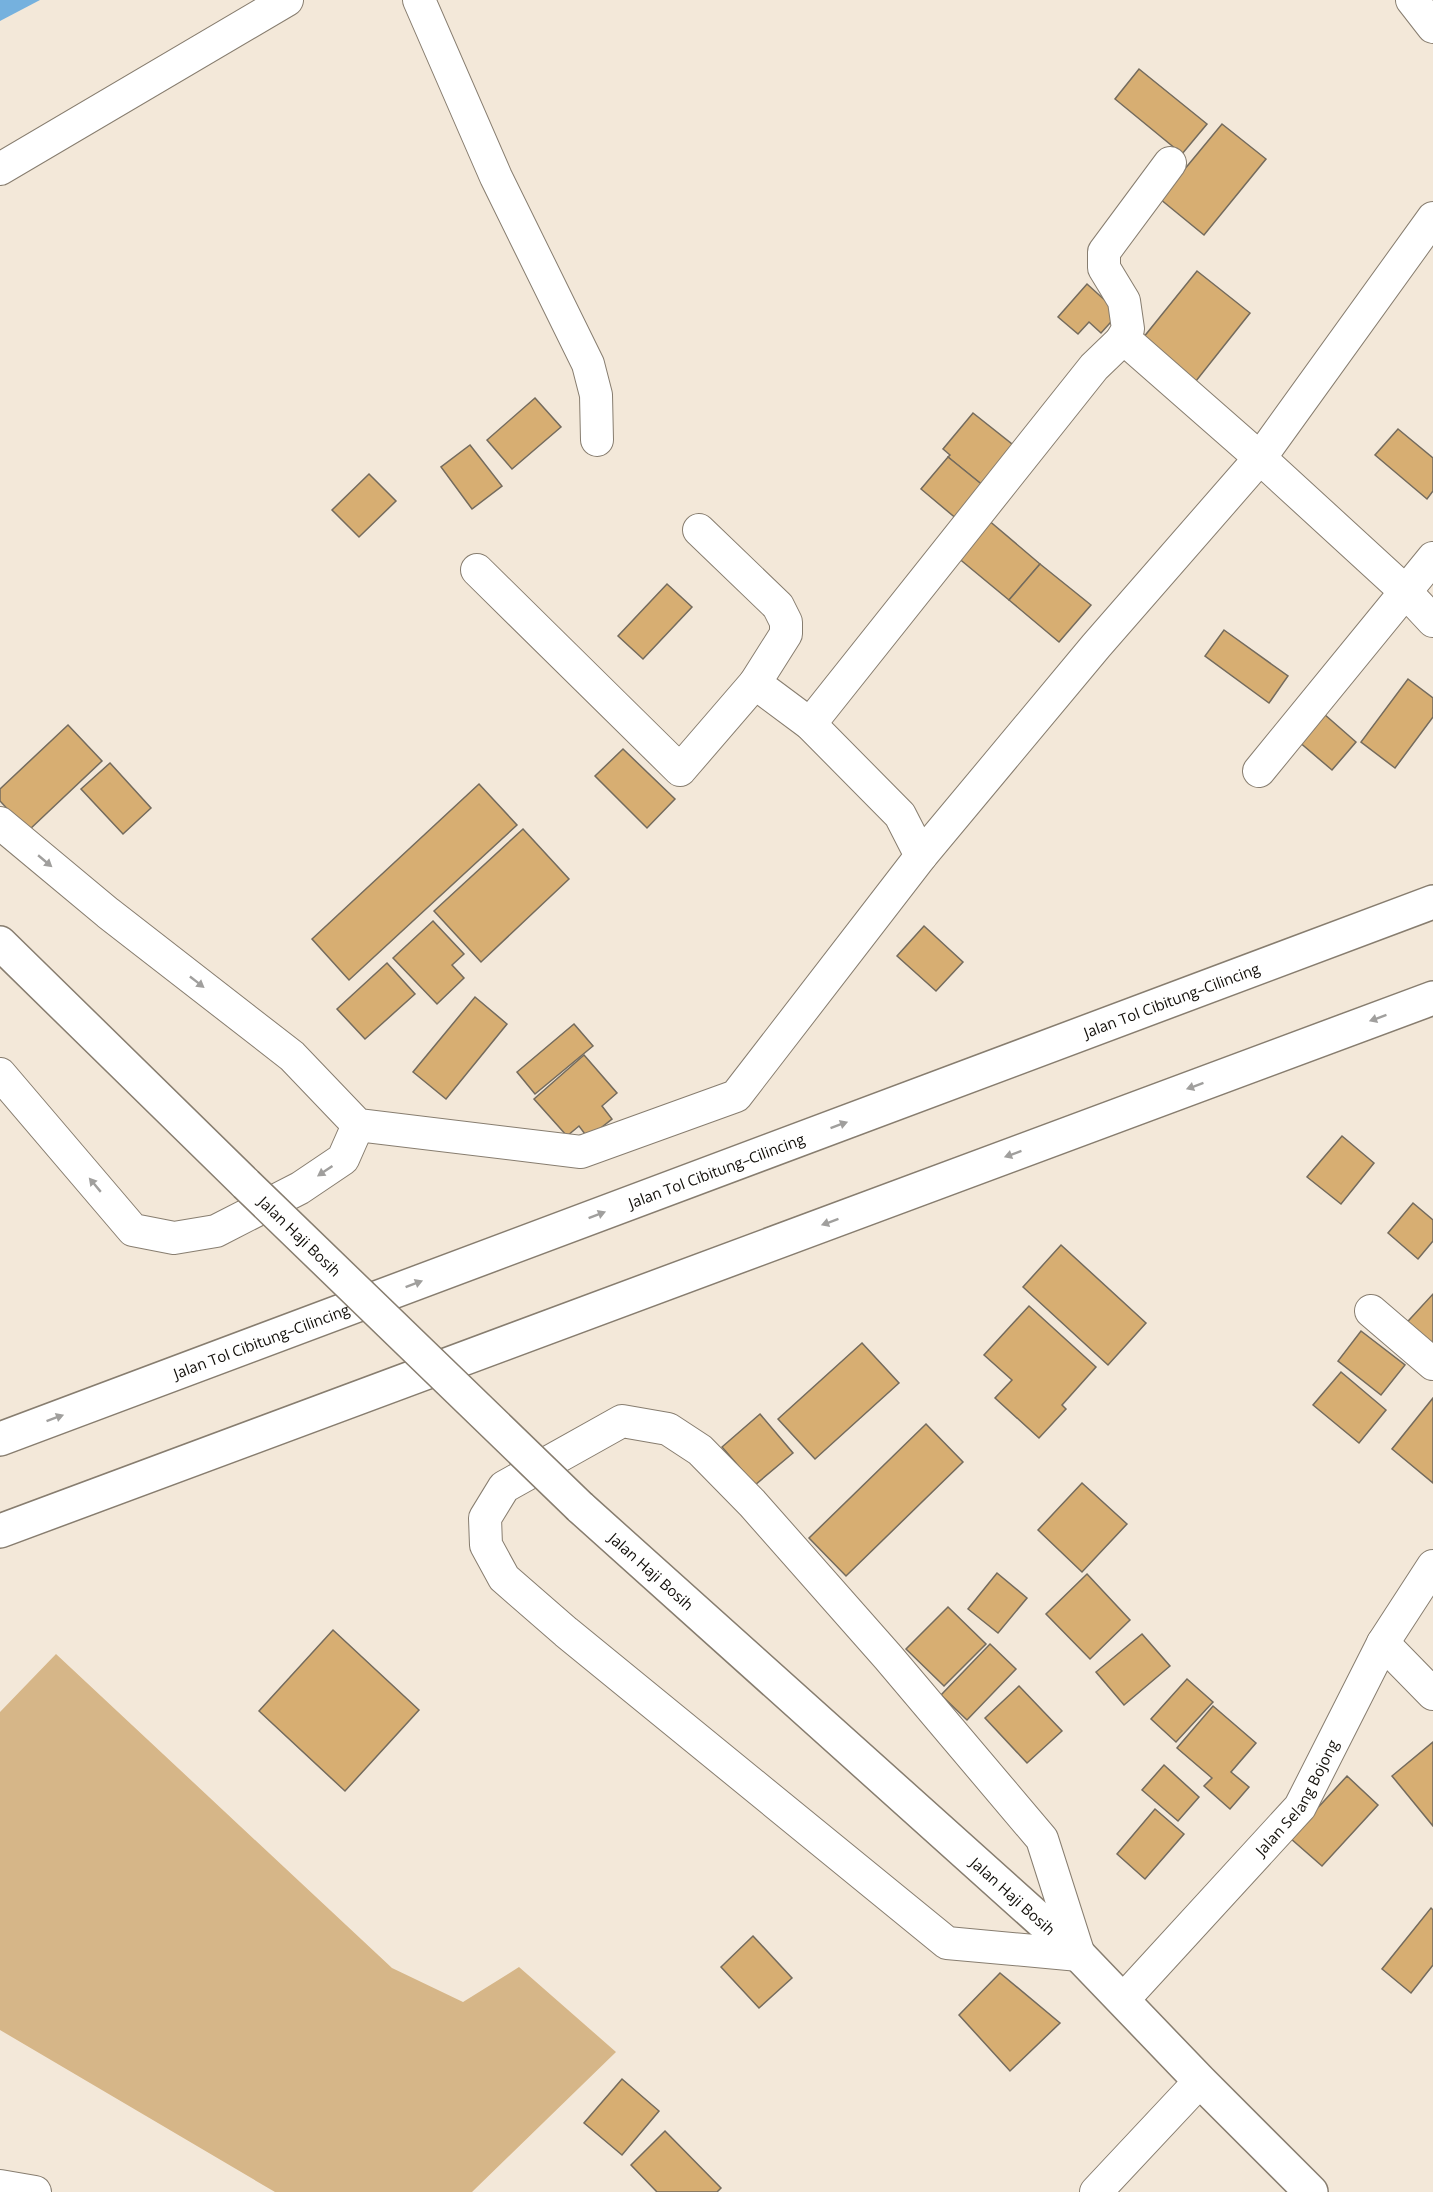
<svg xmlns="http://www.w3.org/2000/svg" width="1433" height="2192" viewBox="0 0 1433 2192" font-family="'Open Sans',sans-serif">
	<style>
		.green { fill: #d6b688 }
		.water { fill: #75b1de }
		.building { fill: #d7ae72; stroke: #746b5d; stroke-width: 1.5 }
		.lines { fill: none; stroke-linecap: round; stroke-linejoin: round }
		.street-casing { stroke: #877d6f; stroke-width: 34 }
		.secondary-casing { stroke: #877d6f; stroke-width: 36 }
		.highway-casing { stroke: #877d6f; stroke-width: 36 }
		.street { stroke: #fff; stroke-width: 32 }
		.secondary { stroke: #fff; stroke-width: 33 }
		.highway { stroke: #fff; stroke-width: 33 }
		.secondary-bridge-casing { stroke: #877d6f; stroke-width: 36; stroke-linecap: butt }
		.secondary-bridge { stroke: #fff; stroke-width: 33 }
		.oneway { fill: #a09f9d }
		.labels { text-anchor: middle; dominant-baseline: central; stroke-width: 6; stroke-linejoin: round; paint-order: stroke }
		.street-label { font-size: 15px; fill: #110e09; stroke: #fff }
	</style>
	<rect width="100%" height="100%" fill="#f3e8d9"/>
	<polygon class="green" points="56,1654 392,1968 463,2002 519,1967 616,2052 472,2192 275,2192 0,2030 0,1712"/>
	<polygon class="water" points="0,0 40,0 0,21"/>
	<g class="building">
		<polygon points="1139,69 1207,124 1182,154 1115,99"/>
		<polygon points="1222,124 1266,159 1204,235 1160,199"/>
		<polygon points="1197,271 1250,313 1196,381 1143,338"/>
		<polygon points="1087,284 1119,313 1101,333 1089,322 1078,334 1058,317"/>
		<polygon points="535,398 561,427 512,469 487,440"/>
		<polygon points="973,413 1017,448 985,487 948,457 950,455 943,449"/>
		<polygon points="1398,429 1433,458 1433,491 1427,499 1375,455"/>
		<polygon points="470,445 502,486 472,509 441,467"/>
		<polygon points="948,457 985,487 958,520 921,489"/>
		<polygon points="369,474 396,501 359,537 332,510"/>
		<polygon points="987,519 1040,564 1009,600 957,557"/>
		<polygon points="1040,564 1091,605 1059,642 1009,600"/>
		<polygon points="667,584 692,607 643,659 618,636"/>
		<polygon points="1224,630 1288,676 1269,703 1205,656"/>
		<polygon points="1408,679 1433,698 1433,717 1395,768 1361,742"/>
		<polygon points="1316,707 1356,742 1332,770 1291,735"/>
		<polygon points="68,725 102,761 28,831 0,801 0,789"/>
		<polygon points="623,749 675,799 647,828 595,776"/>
		<polygon points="110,763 151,808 123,834 81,789"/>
		<polygon points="479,784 517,825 349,980 312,939"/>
		<polygon points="523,829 569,879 481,962 434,911"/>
		<polygon points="433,921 464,954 452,965 464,978 437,1004 393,958"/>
		<polygon points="924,926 963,962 936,991 897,956"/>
		<polygon points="387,963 415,994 365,1039 337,1009"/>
		<polygon points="475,997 507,1024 446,1099 413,1072"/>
		<polygon points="574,1024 593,1046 535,1094 517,1072"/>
		<polygon points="584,1055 617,1093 602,1106 612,1119 588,1138 579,1126 567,1136 534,1099"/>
		<polygon points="1342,1136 1374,1163 1341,1204 1307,1177"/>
		<polygon points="1413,1203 1433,1220 1433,1241 1418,1259 1388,1233"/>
		<polygon points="1061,1245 1146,1323 1108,1365 1023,1287"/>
		<polygon points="1433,1294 1433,1359 1399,1331"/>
		<polygon points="1029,1306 1096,1367 1062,1405 1066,1409 1039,1438 995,1398 1012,1380 984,1355"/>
		<polygon points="1361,1331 1405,1365 1381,1395 1338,1361"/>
		<polygon points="862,1343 899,1383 815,1459 778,1419"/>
		<polygon points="1341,1372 1386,1410 1359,1443 1313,1405"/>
		<polygon points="1433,1398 1433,1483 1392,1449"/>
		<polygon points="760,1414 793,1453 755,1485 722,1447"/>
		<polygon points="926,1424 963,1462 846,1576 809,1538"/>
		<polygon points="1082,1483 1127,1524 1082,1572 1038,1530"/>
		<polygon points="997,1573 1027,1598 998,1633 968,1609"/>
		<polygon points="1087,1574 1130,1620 1090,1659 1046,1614"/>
		<polygon points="948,1607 986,1644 944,1686 906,1649"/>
		<polygon points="333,1630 419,1710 345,1791 259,1711"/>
		<polygon points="1142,1634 1170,1666 1124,1705 1096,1672"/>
		<polygon points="990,1644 1016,1669 967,1720 941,1695"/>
		<polygon points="1187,1679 1213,1702 1176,1742 1151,1719"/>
		<polygon points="1019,1686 1062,1731 1027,1763 985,1718"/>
		<polygon points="1213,1706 1256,1743 1231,1772 1249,1787 1230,1809 1204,1786 1212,1778 1177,1748"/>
		<polygon points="1433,1742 1433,1826 1392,1776"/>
		<polygon points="1164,1765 1199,1797 1178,1821 1142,1790"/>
		<polygon points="1347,1776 1378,1805 1322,1866 1290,1838"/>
		<polygon points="1155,1809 1184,1834 1145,1879 1117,1854"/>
		<polygon points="1431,1908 1433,1910 1433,1965 1411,1993 1382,1969"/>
		<polygon points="753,1936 792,1978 759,2008 721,1967"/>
		<polygon points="1000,1973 1060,2023 1010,2071 959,2015"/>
		<polygon points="622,2079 659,2111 622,2155 584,2123"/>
		<polygon points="665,2131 721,2188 717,2192 657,2192 631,2165"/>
	</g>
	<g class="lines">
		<defs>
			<g id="street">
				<polyline points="419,0 496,177 588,364 596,395 597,440"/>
				<polyline points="1412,0 1433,27"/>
				<polyline points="0,169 287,0"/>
				<polyline points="1121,341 1128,329 1124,301 1104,268 1104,252 1170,163"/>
				<polyline points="699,530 778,606 786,622 786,634 755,683 810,724 900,815 921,856"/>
				<polyline points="477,570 680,770 755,683"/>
				<polyline points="810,724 1094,367 1121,341 1130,344 1260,458 1405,591 1433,621"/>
				<polyline points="1259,771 1433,558"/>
				<polyline points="0,823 108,913 292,1056 358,1125 581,1152 736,1096 921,856 1096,646 1260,458 1433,218"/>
				<polyline points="0,1074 133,1230 174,1238 216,1231 300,1188 343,1159 358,1125"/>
				<polyline points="1371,1311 1433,1364"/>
				<polygon points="622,1421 668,1429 700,1450 752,1503 888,1657 1042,1839 1079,1955 947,1943 566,1632 504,1578 486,1545 485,1518 504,1487"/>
				<polyline points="1383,1643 1433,1694"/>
				<path id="s1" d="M1123,2000L1300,1807L1383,1643L1433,1566"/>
				<polyline points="0,2186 35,2192"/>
				<polyline points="1096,2192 1200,2081"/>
			</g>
			<g id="secondary">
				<polyline points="0,943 246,1184"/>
				<path id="s2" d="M580,1507L1079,1955L1200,2081L1311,2192"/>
			</g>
			<g id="highway">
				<path id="s3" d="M0,1439L1433,902"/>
				<polyline points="0,1531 1433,998"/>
			</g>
		</defs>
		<use href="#street" class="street-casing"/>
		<use href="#secondary" class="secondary-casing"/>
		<use href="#highway" class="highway-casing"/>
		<use href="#street" class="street"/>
		<use href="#secondary" class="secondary"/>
		<use href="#highway" class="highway"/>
		<defs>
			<g id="secondary-bridge">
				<path id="s4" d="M246,1184L580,1507"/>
			</g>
		</defs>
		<use href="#secondary-bridge" class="secondary-bridge-casing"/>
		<use href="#secondary-bridge" class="secondary-bridge"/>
	</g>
	<defs><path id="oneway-solid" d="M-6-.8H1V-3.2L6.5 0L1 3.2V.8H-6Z" transform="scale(1.5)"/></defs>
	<g class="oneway">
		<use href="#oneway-solid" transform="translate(45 861) rotate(40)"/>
		<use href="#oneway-solid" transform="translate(197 982) rotate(38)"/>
		<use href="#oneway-solid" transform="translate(1378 1018) rotate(160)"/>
		<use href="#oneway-solid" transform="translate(1195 1086) rotate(160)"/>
		<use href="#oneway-solid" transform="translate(839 1125) rotate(-20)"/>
		<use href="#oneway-solid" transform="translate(1013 1154) rotate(160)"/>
		<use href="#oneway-solid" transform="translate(325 1171) rotate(146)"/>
		<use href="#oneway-solid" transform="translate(95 1185) rotate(-130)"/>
		<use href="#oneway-solid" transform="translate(597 1215) rotate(-21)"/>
		<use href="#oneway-solid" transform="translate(830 1222) rotate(160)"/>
		<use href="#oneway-solid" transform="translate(414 1284) rotate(-21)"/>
		<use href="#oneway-solid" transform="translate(55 1418) rotate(-20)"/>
	</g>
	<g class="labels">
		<g class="street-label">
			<text stroke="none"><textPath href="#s3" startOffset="1251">Jalan Tol Cibitung–Cilincing</textPath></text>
			<text stroke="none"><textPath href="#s3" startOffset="765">Jalan Tol Cibitung–Cilincing</textPath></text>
			<text stroke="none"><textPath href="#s4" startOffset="75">Jalan Haji Bosih</textPath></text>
			<text stroke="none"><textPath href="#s3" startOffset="279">Jalan Tol Cibitung–Cilincing</textPath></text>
			<text stroke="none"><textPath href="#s2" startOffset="96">Jalan Haji Bosih</textPath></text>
			<text stroke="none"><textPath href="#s1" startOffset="268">Jalan Selang Bojong</textPath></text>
			<text stroke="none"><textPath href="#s2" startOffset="582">Jalan Haji Bosih</textPath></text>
		</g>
	</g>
</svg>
